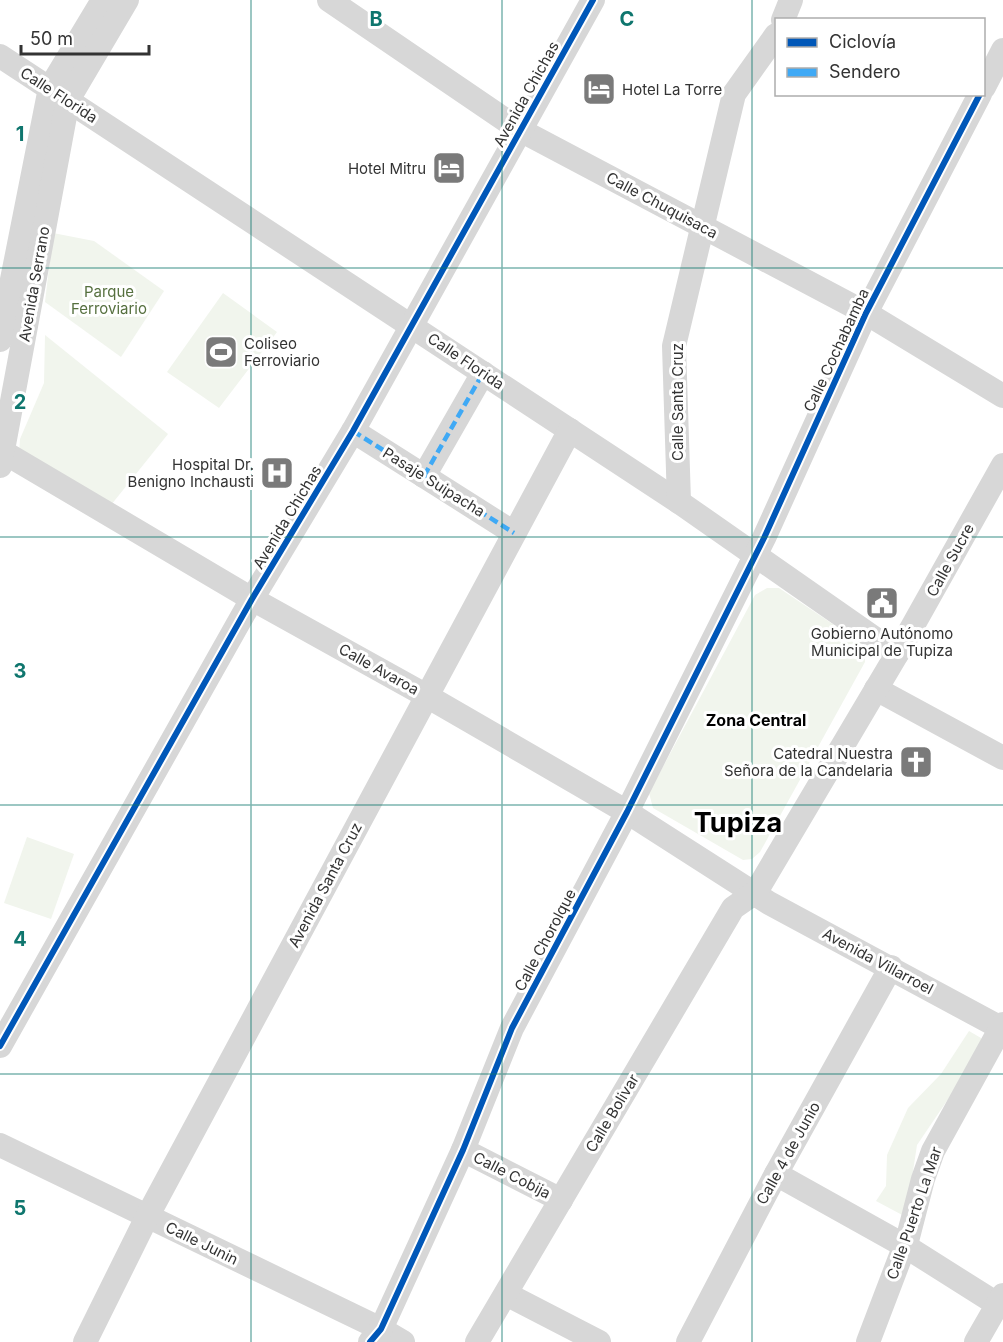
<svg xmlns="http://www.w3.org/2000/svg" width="1003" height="1342" viewBox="0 0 1003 1342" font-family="Inter,sans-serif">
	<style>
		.green { fill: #f1f5ed }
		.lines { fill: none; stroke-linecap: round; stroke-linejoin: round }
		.minor { stroke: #d7d7d7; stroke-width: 24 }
		.quiet { stroke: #3fa9f5; stroke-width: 4.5; stroke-dasharray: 9 4.5; stroke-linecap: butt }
		.cycleway-casing { stroke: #fff; stroke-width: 10 }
		.cycleway { stroke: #0057b8; stroke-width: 6 }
		.grid { fill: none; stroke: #0f766e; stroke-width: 1.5; stroke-opacity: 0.55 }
		.labels { text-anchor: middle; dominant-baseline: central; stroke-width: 6; stroke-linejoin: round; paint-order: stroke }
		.poi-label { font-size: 15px; fill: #333; stroke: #fff; text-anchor: end }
		.street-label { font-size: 15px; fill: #333; stroke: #fff }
		.park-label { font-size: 15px; fill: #56703f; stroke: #fff }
		.neighbourhood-label { font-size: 16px; font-weight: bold; fill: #000; stroke: #fff }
		.town-label { font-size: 27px; font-weight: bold; fill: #000; stroke: #fff }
		.grid-label { font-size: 20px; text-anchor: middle; font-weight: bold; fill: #0f766e; stroke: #fff; stroke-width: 6; stroke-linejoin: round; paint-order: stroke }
	</style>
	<rect width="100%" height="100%" fill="#fff"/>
	<g class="green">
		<polygon points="53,233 94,241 164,291 121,357 45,302"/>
		<polygon points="223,293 277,332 219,408 167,372"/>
		<polygon points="45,335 168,434 111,505 19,454 20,439 44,383"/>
		<polygon points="767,588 779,588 861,643 865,651 865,662 760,852 752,859 743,860 653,808 649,793 755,595"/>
		<polygon points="27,837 74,854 51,919 4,903"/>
		<polygon points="969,1031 981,1038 984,1046 917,1145 906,1217 876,1201 886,1186 887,1155 908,1108 941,1074"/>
	</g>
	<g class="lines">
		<g class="minor">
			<polyline points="329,0 520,130 866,313 1003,396"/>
			<polyline points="783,20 791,0"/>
			<polyline points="0,56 679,502 897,654"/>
			<polyline points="984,87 1003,50"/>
			<polyline points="0,340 50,88 103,0"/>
			<polyline points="353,431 514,533"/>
			<polyline points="0,450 252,599 425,695 627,812 769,903 1001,1028"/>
			<polyline points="0,466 68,100 127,0"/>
			<polyline points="424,476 483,373"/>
			<polyline points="679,502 674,346 734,94 776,35"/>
			<polyline points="876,689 1003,758"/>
			<polyline points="0,1046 252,599 353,431 593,0"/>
			<polyline points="0,1145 381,1329 403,1342"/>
			<polyline points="463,1150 561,1200"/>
			<polyline points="776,1174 905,1246 997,1304"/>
			<polyline points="506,1294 599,1342"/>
			<polyline points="85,1342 147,1217 570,430"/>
			<polyline points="370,1342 381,1329 463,1150 512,1028 627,812 764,538 866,313 980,94"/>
			<polyline points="477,1342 733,908 756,892 897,654 1003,465"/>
			<polyline points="688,1342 776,1174 891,967"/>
			<polyline points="868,1342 908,1237 923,1179 933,1151 1003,1024"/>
			<polyline points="976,1342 1003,1295"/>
		</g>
		<g class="quiet">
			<polyline points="353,431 514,533"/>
			<polyline points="424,476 483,373"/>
		</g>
		<defs>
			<g id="cycleway">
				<polyline points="0,1046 252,599 353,431 593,0"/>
				<polyline points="370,1342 381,1329 463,1150 512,1028 627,812 764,538 866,313 980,94"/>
			</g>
		</defs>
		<use href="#cycleway" class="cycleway-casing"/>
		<use href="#cycleway" class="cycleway"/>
	</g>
	<path class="grid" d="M251,0V1342M502,0V1342M752,0V1342M0,268H1003M0,537H1003M0,805H1003M0,1074H1003"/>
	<defs>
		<symbol id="hotel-square" viewBox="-11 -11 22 22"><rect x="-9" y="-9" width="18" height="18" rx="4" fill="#7a7a7a" stroke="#fff"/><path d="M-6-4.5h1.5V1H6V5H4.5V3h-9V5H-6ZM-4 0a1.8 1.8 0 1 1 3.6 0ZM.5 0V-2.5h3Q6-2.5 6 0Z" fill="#fff"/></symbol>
		<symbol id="stadium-square" viewBox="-11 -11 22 22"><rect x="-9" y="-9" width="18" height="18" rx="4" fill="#7a7a7a" stroke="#fff"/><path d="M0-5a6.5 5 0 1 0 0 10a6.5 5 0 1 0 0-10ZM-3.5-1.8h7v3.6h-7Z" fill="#fff"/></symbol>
		<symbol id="hospital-square" viewBox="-11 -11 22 22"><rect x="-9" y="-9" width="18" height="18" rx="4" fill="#7a7a7a" stroke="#fff"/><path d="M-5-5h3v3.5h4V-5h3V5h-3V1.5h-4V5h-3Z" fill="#fff"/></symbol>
		<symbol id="civic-square" viewBox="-11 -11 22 22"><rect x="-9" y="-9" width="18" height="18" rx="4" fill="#7a7a7a" stroke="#fff"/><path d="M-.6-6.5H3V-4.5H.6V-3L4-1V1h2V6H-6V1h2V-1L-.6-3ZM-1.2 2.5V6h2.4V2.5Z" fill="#fff"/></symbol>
		<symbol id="church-square" viewBox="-11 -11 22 22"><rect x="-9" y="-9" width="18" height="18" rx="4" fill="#7a7a7a" stroke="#fff"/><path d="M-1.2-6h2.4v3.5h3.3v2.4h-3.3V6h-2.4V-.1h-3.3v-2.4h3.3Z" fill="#fff"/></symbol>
	</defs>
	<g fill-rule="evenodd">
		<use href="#hotel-square" x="580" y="70" width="38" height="38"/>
		<use href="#hotel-square" x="430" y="149" width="38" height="38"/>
		<use href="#stadium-square" x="202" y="333" width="38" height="38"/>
		<use href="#hospital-square" x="258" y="454" width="38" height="38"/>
		<use href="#civic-square" x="863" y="584" width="38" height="38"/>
		<use href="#church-square" x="897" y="743" width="38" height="38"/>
	</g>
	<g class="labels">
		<g class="poi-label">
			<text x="622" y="89" text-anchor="start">Hotel La Torre</text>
			<text x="426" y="168">Hotel Mitru</text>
			<text x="244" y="343" text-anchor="start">Coliseo<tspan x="244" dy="17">Ferroviario</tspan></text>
			<text x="254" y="464">Hospital Dr.<tspan x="254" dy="17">Benigno Inchausti</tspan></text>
			<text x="882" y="633" text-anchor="middle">Gobierno Autónomo<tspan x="882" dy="17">Municipal de Tupiza</tspan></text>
			<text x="893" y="753">Catedral Nuestra<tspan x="893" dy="17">Señora de la Candelaria</tspan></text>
		</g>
		<g class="street-label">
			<text transform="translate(526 94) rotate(-61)">Avenida Chichas</text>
			<text transform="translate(59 95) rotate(33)">Calle Florida</text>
			<text transform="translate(662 205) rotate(28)">Calle Chuquisaca</text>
			<text transform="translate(34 284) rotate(-80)">Avenida Serrano</text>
			<text transform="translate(836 350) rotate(-65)">Calle Cochabamba</text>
			<text transform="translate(466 361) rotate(34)">Calle Florida</text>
			<text transform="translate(677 402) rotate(-90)">Calle Santa Cruz</text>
			<text transform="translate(434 482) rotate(32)">Pasaje Suipacha</text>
			<text transform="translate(287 517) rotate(-59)">Avenida Chichas</text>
			<text transform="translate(950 560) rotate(-61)">Calle Sucre</text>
			<text transform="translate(379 669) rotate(29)">Calle Avaroa</text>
			<text transform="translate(325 885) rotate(-62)">Avenida Santa Cruz</text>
			<text transform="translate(545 940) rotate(-62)">Calle Chorolque</text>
			<text transform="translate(878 961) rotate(28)">Avenida Villarroel</text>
			<text transform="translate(612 1113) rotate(-59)">Calle Bolivar</text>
			<text transform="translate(788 1153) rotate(-61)">Calle 4 de Junio</text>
			<text transform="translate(512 1175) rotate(27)">Calle Cobija</text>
			<text transform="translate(914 1213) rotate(-71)">Calle Puerto La Mar</text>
			<text transform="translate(202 1243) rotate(26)">Calle Junin</text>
		</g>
		<g class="park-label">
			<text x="109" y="291">Parque<tspan x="109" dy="17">Ferroviario</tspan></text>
		</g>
		<g class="neighbourhood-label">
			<text x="756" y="720">Zona Central</text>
		</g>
		<g class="town-label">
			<text x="738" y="822">Tupiza</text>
		</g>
	</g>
	<g class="grid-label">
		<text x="376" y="26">B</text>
		<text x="627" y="26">C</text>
		<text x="20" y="141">1</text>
		<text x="20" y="409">2</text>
		<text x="20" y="678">3</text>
		<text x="20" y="946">4</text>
		<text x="20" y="1215">5</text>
	</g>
	<rect x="775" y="18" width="210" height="78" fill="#ffffff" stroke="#adadad" stroke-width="1.5"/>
	<rect x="787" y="38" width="30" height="9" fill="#0057b8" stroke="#adadad" stroke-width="1.5"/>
	<text x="829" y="48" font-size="18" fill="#333333">Ciclovía</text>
	<rect x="787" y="68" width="30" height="9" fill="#3fa9f5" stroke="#adadad" stroke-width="1.5"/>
	<text x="829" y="78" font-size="18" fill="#333333">Sendero</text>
	<path d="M21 45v9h128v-9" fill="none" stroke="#333333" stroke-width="3"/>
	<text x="30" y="45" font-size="18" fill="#333333" stroke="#ffffff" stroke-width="4.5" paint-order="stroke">50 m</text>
</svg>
